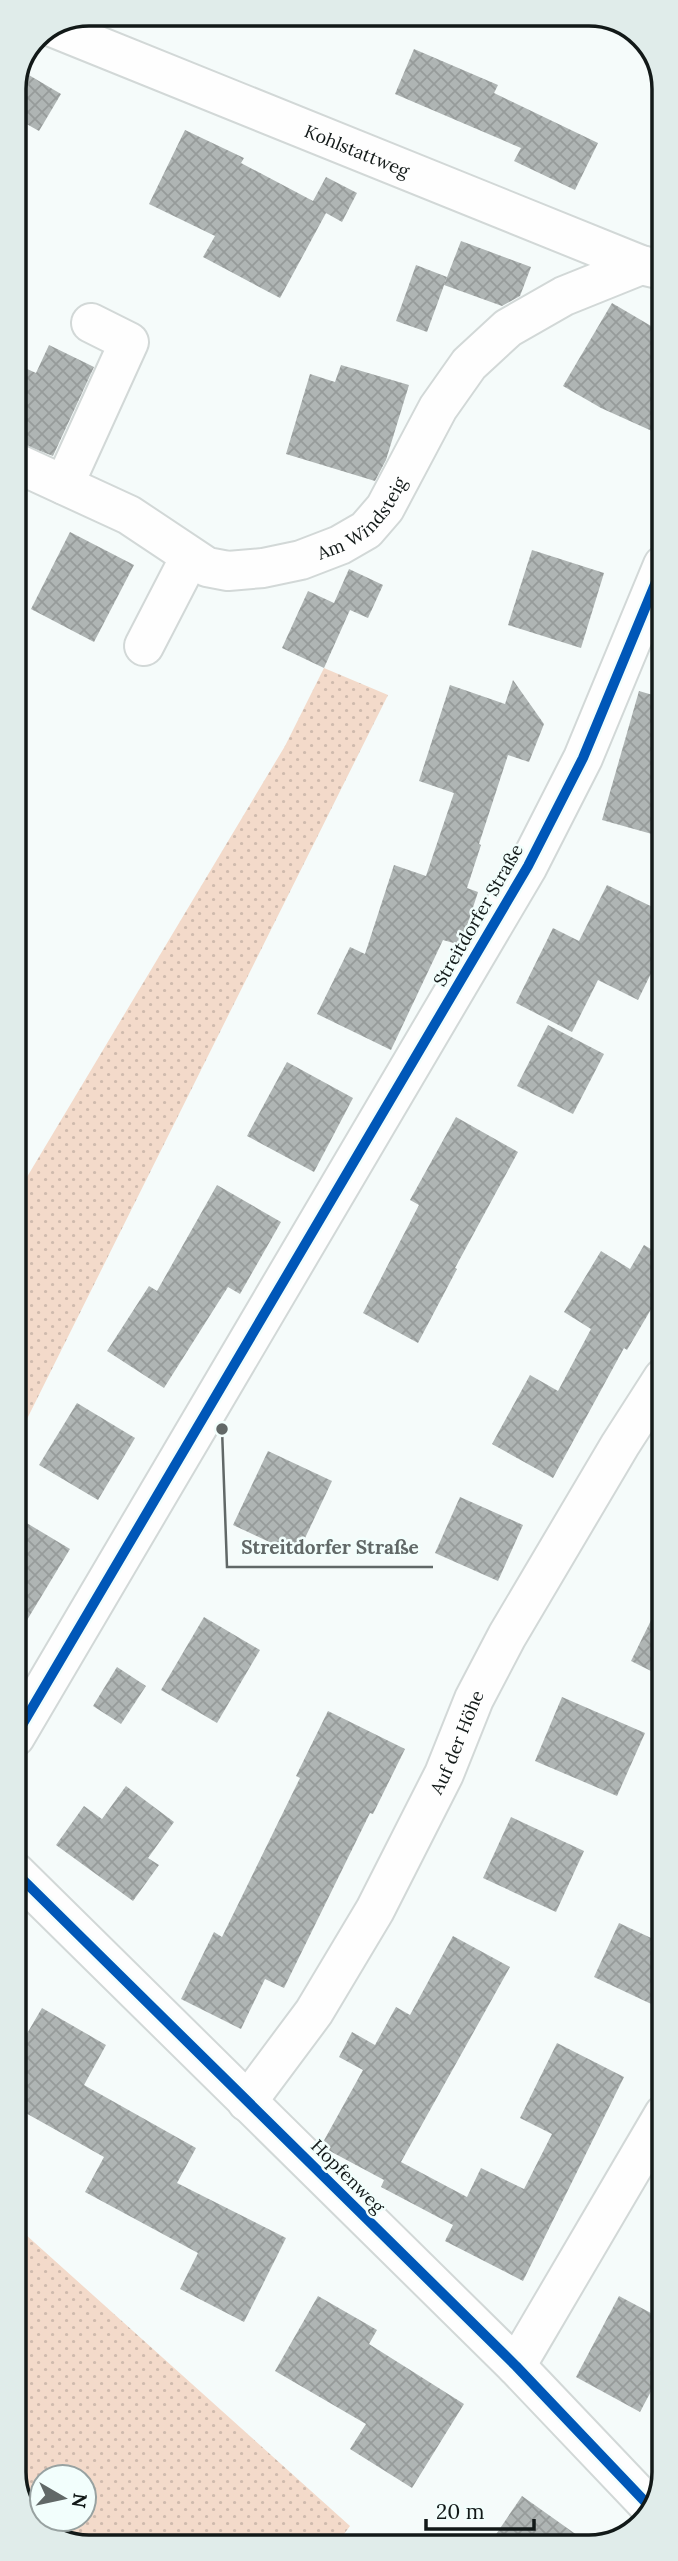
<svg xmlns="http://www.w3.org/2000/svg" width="678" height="2561" viewBox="0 0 678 2561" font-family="Lora,serif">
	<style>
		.grass { fill: url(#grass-dots); fill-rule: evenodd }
		.building { fill: url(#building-cross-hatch) }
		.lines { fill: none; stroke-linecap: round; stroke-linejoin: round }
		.minor-casing { stroke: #d2d8d7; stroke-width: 42 }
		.minor { stroke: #fefefe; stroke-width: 38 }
		.cycleway-casing { stroke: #f2fefc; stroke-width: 15 }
		.cycleway { stroke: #0057b8; stroke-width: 10 }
		.labels { text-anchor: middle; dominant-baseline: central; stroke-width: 5; stroke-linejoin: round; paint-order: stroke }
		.street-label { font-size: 18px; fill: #121918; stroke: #f2fefc }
		.rim { fill: none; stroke: #121918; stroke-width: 3.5 }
		.leader { fill: none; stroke: #616867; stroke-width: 2.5 }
		.callout-dot { fill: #616867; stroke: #f2fefc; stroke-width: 2.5 }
		.callout-label { font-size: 19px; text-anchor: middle; font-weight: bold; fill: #616867; stroke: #f2fefc; stroke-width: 5; stroke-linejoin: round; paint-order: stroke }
	</style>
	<defs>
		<pattern id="grass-dots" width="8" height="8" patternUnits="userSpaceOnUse" patternTransform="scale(1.75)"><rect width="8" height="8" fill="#f3daca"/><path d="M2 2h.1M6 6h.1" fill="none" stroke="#cfbaad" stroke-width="1.8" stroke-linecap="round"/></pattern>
		<pattern id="building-cross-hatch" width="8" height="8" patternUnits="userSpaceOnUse" patternTransform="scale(1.75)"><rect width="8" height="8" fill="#afb5b4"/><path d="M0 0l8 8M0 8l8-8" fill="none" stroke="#969b9a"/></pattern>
	</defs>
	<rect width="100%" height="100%" fill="#f5fbfa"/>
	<g class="grass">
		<polygon points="324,668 388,695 15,1443 15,1197 285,746"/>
		<path d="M15,2225L350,2526L335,2546H79L39,2528L16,2487ZM42,2477H84V2519H42Z"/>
	</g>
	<g class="building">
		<polygon points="414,49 498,85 494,93 598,143 575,190 514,161 521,148 395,94"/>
		<polygon points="22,71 61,94 39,131 14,117 14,88"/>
		<polygon points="185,130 244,158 241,163 313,201 326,177 357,193 342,222 326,213 280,298 203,257 215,236 149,204"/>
		<polygon points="461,241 531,267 520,296 502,306 444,285"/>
		<polygon points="416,265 447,277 427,332 396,321"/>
		<polygon points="612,303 663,333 663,436 601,408 563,386"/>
		<polygon points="49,345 94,367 53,456 14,441 14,363 36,373"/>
		<polygon points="341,365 409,385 386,460 375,481 286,454 310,374 335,382"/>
		<polygon points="70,532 134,565 94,642 31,609"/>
		<polygon points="532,550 604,573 581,648 508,625"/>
		<polygon points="349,569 383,585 368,618 350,610 324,668 282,648 308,591 334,603"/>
		<polygon points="513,680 544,724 529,762 508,755 479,844 481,845 467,888 478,892 466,929 457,944 443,940 391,1050 317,1014 350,947 365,954 394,865 426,876 454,793 419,781 450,685 505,704"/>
		<polygon points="639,691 663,698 663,821 659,836 602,820"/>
		<polygon points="607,885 663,912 663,949 638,1000 598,980 572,1032 516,1003 553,928 579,941"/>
		<polygon points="548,1025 604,1054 573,1114 517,1086"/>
		<polygon points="287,1062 353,1098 314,1172 247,1136"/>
		<polygon points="456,1117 518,1152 455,1268 457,1269 418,1343 363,1313 419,1205 410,1200"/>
		<polygon points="217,1185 281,1222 240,1294 228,1287 164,1388 107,1351 149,1286 157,1291"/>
		<polygon points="644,1245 663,1256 663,1289 627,1350 624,1348 553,1478 492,1444 530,1375 558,1391 591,1329 564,1312 601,1251 630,1269"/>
		<polygon points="77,1403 135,1438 98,1500 39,1465"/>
		<polygon points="268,1451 332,1481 297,1555 233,1525"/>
		<polygon points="460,1497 523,1525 498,1581 435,1553"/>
		<polygon points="15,1516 70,1549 15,1640"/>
		<polygon points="663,1596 663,1677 631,1661"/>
		<polygon points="204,1617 260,1650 217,1723 161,1690"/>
		<polygon points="117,1667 146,1686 121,1724 93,1706"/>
		<polygon points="562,1697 645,1733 617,1796 535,1761"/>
		<polygon points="328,1711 405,1749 373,1814 370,1813 284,1988 265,1979 241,2029 181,1999 214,1932 222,1937 300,1778 296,1776"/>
		<polygon points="126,1786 174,1822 148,1858 159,1865 133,1901 56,1845 84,1806 102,1819"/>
		<polygon points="511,1817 584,1851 556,1912 483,1878"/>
		<polygon points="619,1923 664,1944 664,2010 594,1977"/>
		<polygon points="453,1936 510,1967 401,2162 467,2197 481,2168 524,2189 552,2134 520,2118 557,2043 624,2077 523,2281 445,2241 453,2225 381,2187 384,2180 328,2150 322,2144 363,2070 339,2057 352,2032 375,2045 396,2007 410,2015"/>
		<polygon points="42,2008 106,2045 84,2085 196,2148 177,2183 286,2238 244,2322 180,2289 198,2253 85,2192 104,2157 15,2107 15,2054"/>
		<polygon points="318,2296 377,2330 369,2344 464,2404 412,2488 350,2449 366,2424 275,2371"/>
		<polygon points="619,2296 664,2320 664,2367 640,2412 576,2377"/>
		<polygon points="522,2496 591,2545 488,2546"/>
	</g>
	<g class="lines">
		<defs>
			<g id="minor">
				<path id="s1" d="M54,28L641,265L654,268"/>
				<path id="s2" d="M14,462L129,515L207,567L228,571L263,568L301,560L340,545L366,530L385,508L438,408L469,364L508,328L564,296L641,265"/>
				<polyline points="64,485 129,342 91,323"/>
				<polyline points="144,646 190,557"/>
				<polyline points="15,1737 528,866 583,758 663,565"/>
				<polyline points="15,1872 516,2366 652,2509"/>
				<path id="s3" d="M247,2102L314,2012L375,1910L444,1774L474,1699L507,1636L620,1445L663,1378"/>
				<polyline points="516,2366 664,2114"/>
			</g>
		</defs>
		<use href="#minor" class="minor-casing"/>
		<use href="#minor" class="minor"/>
		<defs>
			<g id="cycleway">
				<polyline points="15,1737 528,866 583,758 663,565"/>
				<polyline points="15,1872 516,2366 652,2509"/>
			</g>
		</defs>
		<use href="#cycleway" class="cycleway-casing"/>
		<use href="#cycleway" class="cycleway"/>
	</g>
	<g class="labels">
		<g class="street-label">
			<text stroke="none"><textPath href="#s1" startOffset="327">Kohlstattweg</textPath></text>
			<text stroke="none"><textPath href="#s2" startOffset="392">Am Windsteig</textPath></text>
			<text transform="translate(478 915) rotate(-60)">Streitdorfer Straße</text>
			<text stroke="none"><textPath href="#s3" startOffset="418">Auf der Höhe</textPath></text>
			<text transform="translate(348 2176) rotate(45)">Hopfenweg</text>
		</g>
	</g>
	<path d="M0 0H678V2561H0ZM89 26H589A63 63 0 0 1 652 89V2472A63 63 0 0 1 589 2535H89A63 63 0 0 1 26 2472V89A63 63 0 0 1 89 26Z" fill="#e0ecea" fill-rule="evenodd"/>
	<path class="rim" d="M89 26H589A63 63 0 0 1 652 89V2472A63 63 0 0 1 589 2535H89A63 63 0 0 1 26 2472V89A63 63 0 0 1 89 26Z"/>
	<path class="leader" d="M222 1429L227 1567H433"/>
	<circle class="callout-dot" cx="222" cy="1429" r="7"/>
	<g class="callout-label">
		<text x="330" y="1554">Streitdorfer Straße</text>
	</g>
	<g transform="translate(63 2498) rotate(99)"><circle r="33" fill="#f2fefc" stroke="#98a2a1" stroke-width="2"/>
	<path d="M0-5L12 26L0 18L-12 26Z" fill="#616867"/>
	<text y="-10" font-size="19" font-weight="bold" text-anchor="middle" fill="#121918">N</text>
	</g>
	<path d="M426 2519v10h108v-10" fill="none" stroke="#121918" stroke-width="3.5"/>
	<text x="436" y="2519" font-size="21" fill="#121918" stroke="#f2fefc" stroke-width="5" paint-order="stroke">20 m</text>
</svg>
